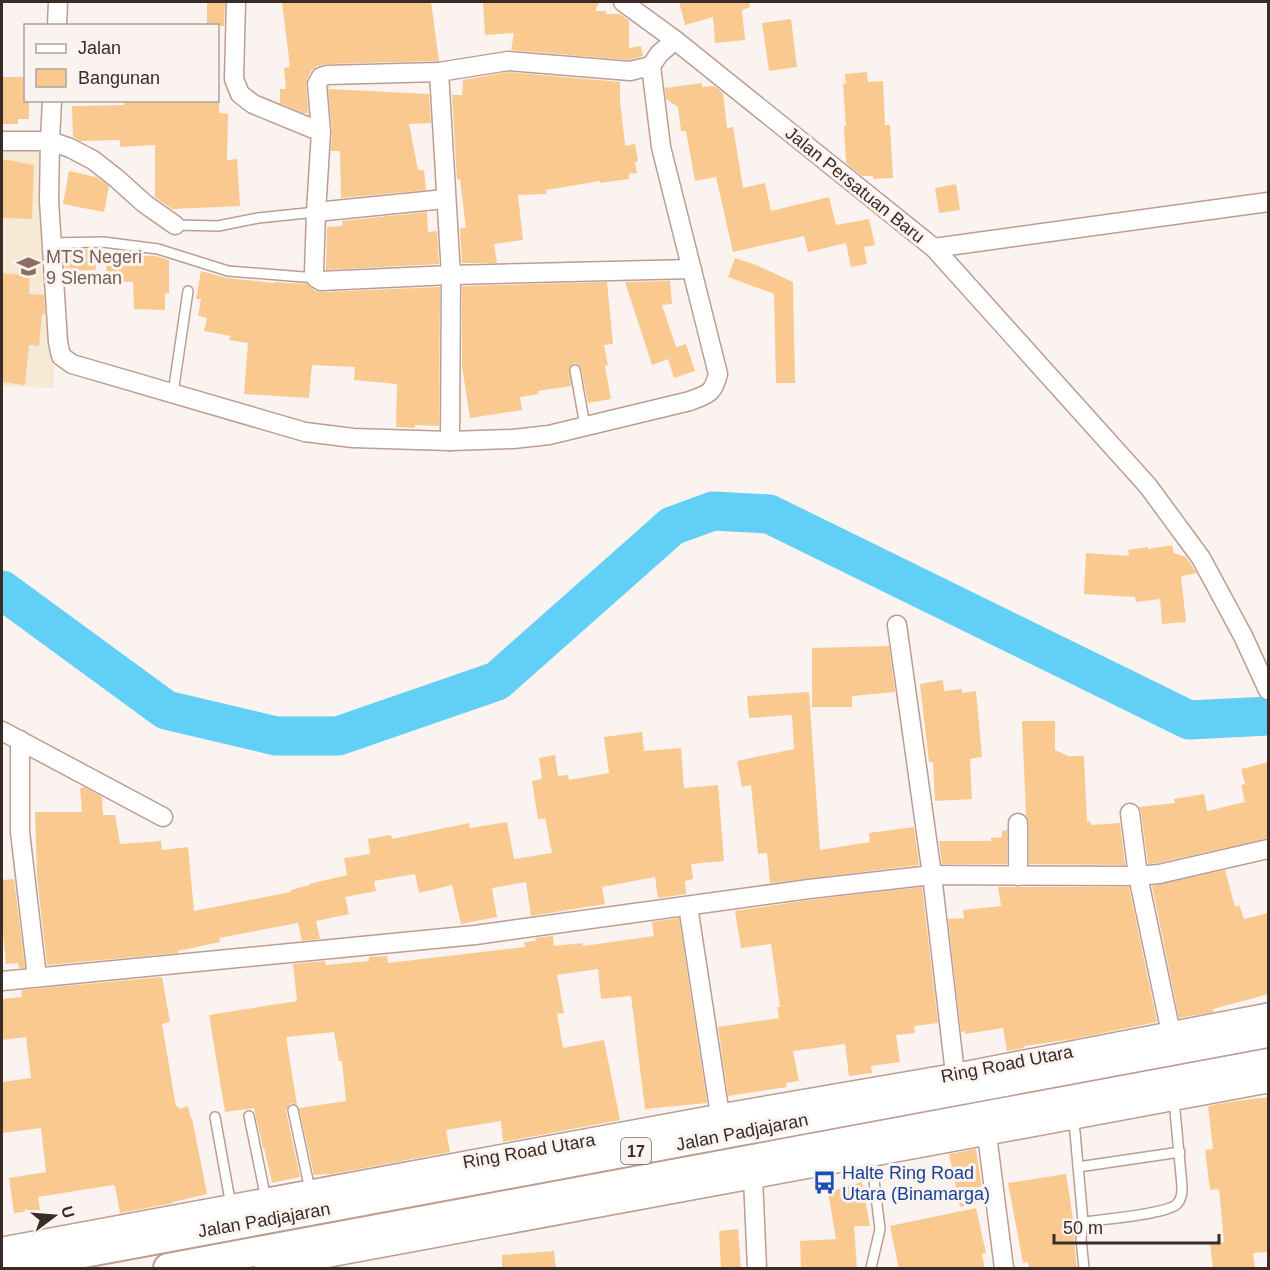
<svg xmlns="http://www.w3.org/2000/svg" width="1270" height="1270" viewBox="0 0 1270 1270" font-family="Arial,sans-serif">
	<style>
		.education { fill: #f6e9d5 }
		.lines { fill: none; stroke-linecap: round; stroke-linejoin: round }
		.river { stroke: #62cff7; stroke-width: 39 }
		.building { fill: #fac990 }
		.service-casing { stroke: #bd9d91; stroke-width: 12 }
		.minor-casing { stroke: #bd9d91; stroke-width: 21 }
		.tertiary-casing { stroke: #bd9d91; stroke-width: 24 }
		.trunk-casing { stroke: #bd9d91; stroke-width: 32 }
		.service { stroke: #fff; stroke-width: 9 }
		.minor { stroke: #fff; stroke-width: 18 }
		.tertiary { stroke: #fff; stroke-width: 21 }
		.trunk { stroke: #fff; stroke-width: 28 }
		.labels { text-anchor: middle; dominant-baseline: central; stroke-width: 6; stroke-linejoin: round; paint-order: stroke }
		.shield { fill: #faf3f0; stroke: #736863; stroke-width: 1.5 }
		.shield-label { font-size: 16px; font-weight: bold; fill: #392c27 }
		.street-label { font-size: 18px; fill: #392c27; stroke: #faf3f0 }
		.education-label { font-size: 18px; fill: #785e54; stroke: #faf3f0; text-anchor: start }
		.transit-label { font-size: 18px; fill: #164399; stroke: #faf3f0; text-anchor: start }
	</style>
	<rect width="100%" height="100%" fill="#faf3f0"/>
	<polygon class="education" points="2,147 55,149 54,388 2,386"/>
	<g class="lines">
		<polyline class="river" points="2,590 166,710 276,736 338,736 497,681 672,526 713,511 769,514 1189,720 1268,716"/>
	</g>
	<g class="building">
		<polygon points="207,2 225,2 224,26 207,26"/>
		<polygon points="282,2 431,2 439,61 327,64 317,66 311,71 307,79 306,85 308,113 303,113 280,103 280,89 286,89 284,68 290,67"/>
		<polygon points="483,2 599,2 595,11 606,11 606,14 620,14 629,21 629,48 641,46 643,56 629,60 511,50 514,33 485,35"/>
		<polygon points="679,2 749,2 750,7 742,10 745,40 715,43 713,17 685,25"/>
		<polygon points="791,19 797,67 769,71 762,23"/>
		<polygon points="508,72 620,82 620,101 625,144 626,146 635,144 638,161 635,162 637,173 629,174 629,179 600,183 600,181 546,190 546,194 518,195 523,240 494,244 497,263 462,263 460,228 466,228 460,179 457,180 452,95 462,95 463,80"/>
		<polygon points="867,72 868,82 883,81 885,125 890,125 893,178 873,179 873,176 862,176 846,163 844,126 846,126 843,84 846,83 845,74"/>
		<polygon points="2,77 26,77 26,100 29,100 29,119 18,119 18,124 2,124"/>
		<polygon points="702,83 702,87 714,86 723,93 727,128 733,127 743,188 765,183 771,211 829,197 836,225 869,219 875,245 864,247 867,264 851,267 846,243 808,252 804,236 733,252 716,177 695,181 686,131 681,131 678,107 666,99 665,88"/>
		<polygon points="329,86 329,89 429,94 431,123 409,124 418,170 424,170 426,190 341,198 340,151 331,151 332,131 328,87"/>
		<polygon points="124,100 219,100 219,113 228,114 227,160 237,159 240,206 172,209 155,197 155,145 120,147 120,140 80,141 73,137 72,106 124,105"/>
		<polygon points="2,159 34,165 32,219 2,218"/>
		<polygon points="69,171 96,177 109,186 104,212 63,204"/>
		<polygon points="956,184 960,210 939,213 935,188"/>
		<polygon points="427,212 428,232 437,231 439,264 326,270 327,227 342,226 342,221"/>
		<polygon points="95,249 96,270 65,271 63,250"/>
		<polygon points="107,255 156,256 169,260 169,294 165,293 165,310 134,309 133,282 106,281"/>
		<polygon points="735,258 756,265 793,282 795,383 776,383 774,294 728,277"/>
		<polygon points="201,271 227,278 274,283 274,282 307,284 315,291 322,292 440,287 439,426 415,425 415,428 396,427 397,384 354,380 355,367 312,365 309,398 244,394 248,343 229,340 230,336 204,331 207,318 198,316 201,299 196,299"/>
		<polygon points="2,273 30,276 29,294 44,295 45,314 42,314 39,346 29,345 25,385 2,382"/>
		<polygon points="670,281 672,304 662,305 676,347 686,344 695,371 674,378 668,359 652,365 625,282"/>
		<polygon points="607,282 613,344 604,345 608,365 605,366 611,399 588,403 581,368 578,364 574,363 571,365 569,368 571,386 538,391 539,394 520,397 522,410 470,418 462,367 462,286"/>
		<polygon points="1172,545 1174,553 1186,557 1197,573 1181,576 1186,622 1162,624 1160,599 1136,602 1135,597 1084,594 1086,553 1129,556 1128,550 1148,547 1148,549"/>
		<polygon points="889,646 895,692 852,696 852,707 812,707 812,648"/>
		<polygon points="943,680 944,691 962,689 962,693 976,691 982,757 970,759 972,799 935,801 933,762 929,762 920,684"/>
		<polygon points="809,692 820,850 870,842 869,833 914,827 919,865 770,883 767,853 758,854 751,785 742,787 737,761 794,749 792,715 749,718 747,696"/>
		<polygon points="1022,721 1055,721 1055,750 1068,756 1084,756 1087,822 1090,821 1091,825 1120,823 1125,865 1029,864 1029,823 1026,815"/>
		<polygon points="642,732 644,751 681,748 684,788 718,785 724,861 691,864 693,879 685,881 686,894 658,898 655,877 602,887 605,904 531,916 526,882 492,888 497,917 461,924 452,885 419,893 415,874 374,881 376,891 345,897 349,914 316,921 320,939 302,941 298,923 219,938 220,942 178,951 178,953 47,965 37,876 35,812 82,812 80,788 84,787 102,797 103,815 115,815 120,844 161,841 162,850 188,847 194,911 291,892 291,890 310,885 309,884 347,875 344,858 370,854 368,839 391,835 392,839 469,823 470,828 507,822 514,859 552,853 545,818 538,819 532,781 542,779 539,758 555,755 558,776 568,775 569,780 609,773 604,737"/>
		<polygon points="1269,762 1269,838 1157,863 1148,864 1141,812 1139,807 1175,803 1174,799 1204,794 1207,811 1245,802 1241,785 1245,784 1241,769"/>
		<polygon points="1007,830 1007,864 942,864 939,841 991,841 991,838 1002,837 1002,831"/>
		<polygon points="1225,870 1235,907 1239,905 1244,919 1269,913 1269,994 1213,1009 1214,1012 1179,1018 1152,886"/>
		<polygon points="14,879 25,968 19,968 18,963 6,964 2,923 2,880"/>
		<polygon points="922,887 938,1023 914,1026 915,1033 896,1035 900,1062 871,1066 872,1073 849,1076 845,1044 793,1051 799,1081 786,1083 787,1087 728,1096 718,1027 779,1018 777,1007 780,1007 771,944 741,948 735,911 810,900"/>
		<polygon points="998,887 1129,887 1157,1022 1073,1039 1024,1046 1024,1048 1007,1051 1003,1028 965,1034 965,1031 961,1032 948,919 964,918 963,910 1001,906"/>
		<polygon points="679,918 707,1103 645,1109 631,996 601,999 598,969 557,975 564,1013 557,1014 563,1048 604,1040 620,1120 503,1142 501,1121 446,1130 450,1152 332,1174 314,1175 299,1108 346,1101 342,1061 339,1061 334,1032 286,1037 297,1105 292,1103 289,1105 286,1111 300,1177 272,1183 264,1148 263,1148 254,1108 225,1112 209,1015 297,1001 293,964 325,961 326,965 369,961 369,957 387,956 388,963 525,947 524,942 536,941 535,938 553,936 554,946 583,943 583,946 654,936 652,922"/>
		<polygon points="162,977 170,1022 162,1024 176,1107 179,1106 179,1109 188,1106 191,1118 192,1118 207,1194 173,1202 173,1203 120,1213 115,1186 113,1185 38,1197 40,1210 14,1213 9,1178 46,1172 41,1128 2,1133 2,1082 31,1078 26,1037 2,1040 2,999 22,997 21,990"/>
		<polygon points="1269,1097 1269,1252 1253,1253 1255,1269 1213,1269 1210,1244 1224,1242 1219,1189 1210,1190 1205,1150 1213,1149 1208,1106 1236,1101"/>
		<polygon points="976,1149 984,1202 960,1207 949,1154"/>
		<polygon points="1066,1174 1075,1232 1074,1240 1077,1269 1029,1269 1028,1262 1023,1263 1008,1183"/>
		<polygon points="862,1182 870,1226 854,1226 857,1269 801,1269 800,1241 836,1239 828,1192"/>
		<polygon points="976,1208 986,1253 982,1254 985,1269 899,1269 890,1226"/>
		<polygon points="738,1229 741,1269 721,1269 719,1231"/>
		<polygon points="554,1251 556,1269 502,1269 502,1255"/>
	</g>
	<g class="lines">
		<defs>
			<g id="service">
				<polyline points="175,225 218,226 258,218 316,212"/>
				<polyline points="51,243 103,242 158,249 228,271 316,278"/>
				<polyline points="575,370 585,426"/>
				<polyline points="173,393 188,291"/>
				<polyline points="293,1110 310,1190"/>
				<polyline points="249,1116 266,1199"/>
				<polyline points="215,1117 231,1206"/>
				<polyline points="1072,1118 1075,1132 1083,1222 1081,1239 1084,1268"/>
				<polyline points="1078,1167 1180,1152"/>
				<path d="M1083,1222C1100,1220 1167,1214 1177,1204C1182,1198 1182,1193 1182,1186L1174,1100"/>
				<polyline points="871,1268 880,1229 871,1156"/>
			</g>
			<g id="minor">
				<polyline points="236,2 234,79 240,94 253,104 321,132 316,212 314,273 316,278 321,281 451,275 692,269"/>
				<polyline points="623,2 675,40 934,248 1148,486 1201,558 1243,636 1268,690"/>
				<polyline points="57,26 58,2"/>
				<polyline points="439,72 451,275 450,441"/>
				<path d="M52,100L50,141L49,200L58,342L61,356L72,364L305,432L353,438L450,441L513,439L549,435L690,401C708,394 713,394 718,374L661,147L651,66L659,54L675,40"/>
				<polyline points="321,132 317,84 321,77 327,75 439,72 508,61 630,71 651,66"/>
				<polyline points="2,141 50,141 70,148 93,160 116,178 145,204 175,225"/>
				<polyline points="316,212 445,199"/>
				<polyline points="934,248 1268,202"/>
				<polyline points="897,625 932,875 954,1065 957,1074"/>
				<polyline points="2,731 163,817"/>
				<polyline points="20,740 20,832 37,977"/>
				<polyline points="1130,813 1138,876 1171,1033"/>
				<polyline points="1018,823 1018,876"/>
				<polyline points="688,906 720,1115"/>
				<polyline points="2,981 475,935 809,889 932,875 1138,876 1159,874 1268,849"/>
				<polyline points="987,1135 1004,1268"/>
				<polyline points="753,1178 757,1268"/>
			</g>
			<g id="tertiary">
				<polyline points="2,1248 720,1115 957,1074 1268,1014"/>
				<polyline points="265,1268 1268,1082"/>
			</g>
			<g id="trunk">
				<polyline points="3,1268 1268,1033"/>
				<polyline points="168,1268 1268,1063"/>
			</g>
		</defs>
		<use href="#service" class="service-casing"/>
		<use href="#minor" class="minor-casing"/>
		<use href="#tertiary" class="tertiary-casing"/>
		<use href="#trunk" class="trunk-casing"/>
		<use href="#service" class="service"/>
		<use href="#minor" class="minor"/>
		<use href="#tertiary" class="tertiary"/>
		<use href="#trunk" class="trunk"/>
	</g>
	<defs>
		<symbol id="school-bare" viewBox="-9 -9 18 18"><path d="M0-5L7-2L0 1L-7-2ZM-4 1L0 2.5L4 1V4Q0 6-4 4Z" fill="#8d6e63" stroke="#faf3f0" stroke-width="2.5" paint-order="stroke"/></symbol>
		<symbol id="bus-bare" viewBox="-9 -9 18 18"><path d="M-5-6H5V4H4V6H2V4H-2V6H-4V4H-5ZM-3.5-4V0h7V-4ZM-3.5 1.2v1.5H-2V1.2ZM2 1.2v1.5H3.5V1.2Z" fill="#1a4fb4" stroke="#faf3f0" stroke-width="2.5" paint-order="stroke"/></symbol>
	</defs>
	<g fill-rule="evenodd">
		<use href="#school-bare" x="12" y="250" width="33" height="33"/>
		<use href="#bus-bare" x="808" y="1166" width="33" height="33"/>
	</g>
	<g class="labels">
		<rect class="shield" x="621" y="1138" width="30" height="26" rx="4.5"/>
		<g class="shield-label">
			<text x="636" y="1151">17</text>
		</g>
		<g class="street-label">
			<text transform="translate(855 185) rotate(39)">Jalan Persatuan Baru</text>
			<text transform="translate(1007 1064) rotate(-11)">Ring Road Utara</text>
			<text transform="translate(742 1132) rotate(-11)">Jalan Padjajaran</text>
			<text transform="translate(529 1151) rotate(-10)">Ring Road Utara</text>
			<text transform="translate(264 1220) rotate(-10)">Jalan Padjajaran</text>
		</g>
		<g class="education-label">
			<text x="46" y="257">MTS Negeri<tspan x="46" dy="21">9 Sleman</tspan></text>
		</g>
		<g class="transit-label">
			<text x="842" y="1173">Halte Ring Road<tspan x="842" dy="21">Utara (Binamarga)</tspan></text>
		</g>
	</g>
	<rect width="1270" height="1270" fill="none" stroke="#392c27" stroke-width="6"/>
	<rect x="24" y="24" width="195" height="78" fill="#faf3f0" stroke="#ada3a0" stroke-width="1.5"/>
	<rect x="36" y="44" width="30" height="9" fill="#ffffff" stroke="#ada3a0" stroke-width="1.5"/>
	<text x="78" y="54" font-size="18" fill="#392c27">Jalan</text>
	<rect x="36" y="69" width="30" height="18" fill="#fac990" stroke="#ada3a0" stroke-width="1.5"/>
	<text x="78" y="84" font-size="18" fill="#392c27">Bangunan</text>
	<g transform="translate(54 1216) rotate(74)" stroke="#faf3f0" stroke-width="4.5" paint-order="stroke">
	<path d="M0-4.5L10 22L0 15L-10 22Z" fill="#392c27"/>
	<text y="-9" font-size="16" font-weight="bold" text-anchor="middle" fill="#392c27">U</text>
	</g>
	<path d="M1054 1234v9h165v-9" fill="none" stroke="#392c27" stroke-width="3"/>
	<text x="1063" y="1234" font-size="18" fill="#392c27" stroke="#faf3f0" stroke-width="4.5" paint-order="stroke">50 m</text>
</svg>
